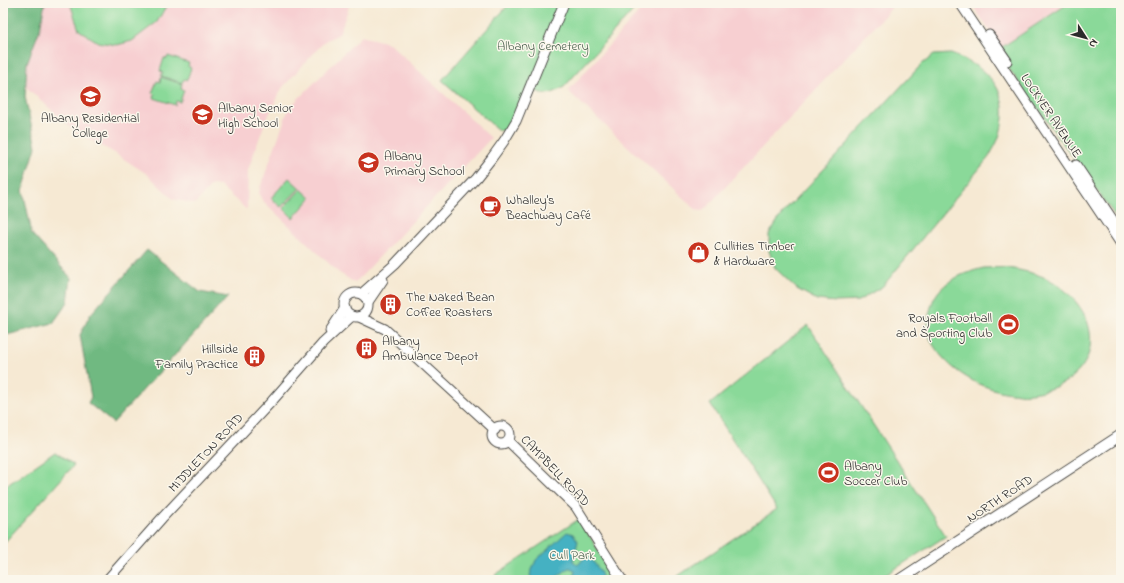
<svg xmlns="http://www.w3.org/2000/svg" width="1124" height="583" viewBox="0 0 1124 583" font-family="'Indie Flower',sans-serif">
	<style>
		.built { fill: #f7cfd1 }
		.green { fill: #8ad999; stroke: #5a8262 }
		.forest { fill: #6fb981; stroke: #4d7256 }
		.water { fill: #45b1c2; stroke: #386e76 }
		.lines { fill: none; stroke-linecap: round; stroke-linejoin: round }
		.secondary-casing { stroke: #494844; stroke-width: 11 }
		.primary-casing { stroke: #494844; stroke-width: 12 }
		.secondary { stroke: #fff; stroke-width: 9 }
		.primary { stroke: #fff; stroke-width: 10 }
		.labels { text-anchor: middle; dominant-baseline: central; stroke-width: 3; stroke-linejoin: round; paint-order: stroke }
		.park-label { font-size: 13px; fill: #485f4c; stroke: #fbf7ec }
		.poi-label { font-size: 13px; fill: #2b2b2b; stroke: #fbf7ec; text-anchor: start }
		.street-label { font-size: 13px; fill: #2b2b2b; stroke: #fbf7ec }
	</style>
	<rect width="100%" height="100%" fill="#fbf7ec"/>
	<filter id="ink" filterUnits="userSpaceOnUse"><feTurbulence type="fractalNoise" baseFrequency=".025" numOctaves="2"/><feDisplacementMap in="SourceGraphic" scale="8" xChannelSelector="R" yChannelSelector="G"/><feConvolveMatrix kernelMatrix="1 2 1 2 8 2 1 2 1" color-interpolation-filters="sRGB"/></filter>
	<filter id="wash" filterUnits="userSpaceOnUse"><feTurbulence type="fractalNoise" baseFrequency=".012" numOctaves="4" result="noise"/><feDisplacementMap in="SourceGraphic" scale="16" xChannelSelector="R" yChannelSelector="G"/><feGaussianBlur stdDeviation="0.9" result="paint"/><feColorMatrix in="noise" values="0 0 0 0 0 0 0 0 0 0 0 0 0 0 0 0 0 1.4 0 .05"/><feComposite in="paint" operator="in"/></filter>
	<g filter="url(#wash)">
		<rect width="100%" height="100%" fill="#f6e9d3"/>
		<g class="built">
			<polygon points="45,3 345,3 349,7 339,34 325,41 282,88 264,125 248,170 247,210 220,186 212,185 195,204 173,199 147,174 113,152 77,133 26,87 27,63 40,29"/>
			<polygon points="647,3 896,3 704,210 701,211 697,210 692,206 568,91"/>
			<polygon points="971,3 1069,3 1001,48"/>
			<polygon points="361,36 389,43 491,138 355,283 338,272 262,200 259,194 260,188 289,108"/>
		</g>
		<g class="green">
			<polygon points="70,3 168,3 157,22 132,41 117,45 98,42 79,30"/>
			<path d="M510,3H640L564,87C548,97 544,95 527,87L514,120L505,131L498,130L442,80Z"/>
			<polygon points="1069,3 1121,3 1121,224 996,51"/>
			<path d="M951,54C989,68 1012,91 1000,134C998,142 993,149 989,157L883,286L858,301L836,302L817,300L797,289L775,268L769,251V234L782,214L922,64L934,55Z"/>
			<polygon points="168,56 189,63 188,66 191,68 187,80 184,79 182,83 161,76 163,72 160,71 164,58 167,59"/>
			<polygon points="161,77 182,84 181,89 184,90 180,102 176,101 175,105 154,98 155,94 152,93 157,81 160,82"/>
			<polygon points="289,178 300,188 281,207 271,198"/>
			<polygon points="301,189 311,198 293,218 283,208"/>
			<path d="M984,268C992,268 1000,267 1008,268C1020,270 1035,273 1046,278C1067,288 1087,310 1090,332C1097,381 1039,401 1000,391C979,386 961,376 946,361C929,343 924,331 931,307C937,283 962,273 984,268Z"/>
			<polygon points="808,325 946,536 878,580 672,580 777,509 710,404"/>
			<polygon points="55,452 74,465 3,544 3,488"/>
			<polygon points="579,519 617,580 498,580 495,575"/>
		</g>
		<g class="forest">
			<polygon points="3,3 45,3 40,29 27,63 25,97 36,147 23,190 32,234 71,278 68,302 53,323 3,336"/>
			<polygon points="147,250 200,292 228,297 113,423 88,403 91,397 80,335 90,315"/>
		</g>
		<path class="water" d="M567,532L573,534L578,541L573,561L578,565L584,558L590,557L600,571L602,576L600,580H573L575,571L571,568H568C556,580 550,580 533,580L530,575L536,560Z"/>
	</g>
	<g filter="url(#ink)">
		<g class="lines">
			<defs>
				<g id="secondary">
					<polyline points="960,3 1121,244"/>
					<polyline points="989,35 1007,61"/>
					<polyline points="1076,165 1121,232"/>
					<circle cx="356" cy="305" r="12"/>
					<polyline points="361,294 395,264 476,178 491,159 504,141 516,121 564,3"/>
					<polyline points="368,302 383,280"/>
					<polyline points="359,317 385,329 495,430"/>
					<polyline points="330,331 345,308"/>
					<circle cx="501" cy="435" r="9"/>
					<polyline points="508,441 576,507 622,580"/>
					<polyline points="107,580 162,518 272,401 323,343 352,316"/>
				</g>
				<polyline id="primary" points="899,580 1121,435"/>
			</defs>
			<use href="#secondary" class="secondary-casing"/>
			<use href="#primary" class="primary-casing"/>
			<use href="#secondary" class="secondary"/>
			<use href="#primary" class="primary"/>
		</g>
	</g>
	<defs>
		<symbol id="school-disc" viewBox="-11 -11 22 22"><circle r="9.5" fill="#c8321e" stroke="#fbf7ec"/><path d="M0-5L7-2L0 1L-7-2ZM-4 1L0 2.5L4 1V4Q0 6-4 4Z" fill="#fff"/></symbol>
		<symbol id="cafe-disc" viewBox="-11 -11 22 22"><circle r="9.5" fill="#c8321e" stroke="#fbf7ec"/><path d="M-5.5-4.5H6V0H3Q3 3.5 0 3.5H-2.5Q-5.5 3.5-5.5 0ZM3-3.2v2h1.7v-2ZM-6 4.5H4V6H-6Z" fill="#fff"/></symbol>
		<symbol id="shop-disc" viewBox="-11 -11 22 22"><circle r="9.5" fill="#c8321e" stroke="#fbf7ec"/><path d="M-5-2.5h2.3a2.7 3.5 0 0 1 5.4 0H5L5.5 6h-11ZM-1.5-2.5h3a1.5 2.3 0 0 0-3 0Z" fill="#fff"/></symbol>
		<symbol id="building-disc" viewBox="-11 -11 22 22"><circle r="9.5" fill="#c8321e" stroke="#fbf7ec"/><path d="M-4-6H4V6H1V3H-1V6H-4ZM-2.5-4.3h1.7v1.8h-1.7ZM.8-4.3h1.7v1.8H.8ZM-2.5-1h1.7V.8h-1.7ZM.8-1h1.7V.8H.8Z" fill="#fff"/></symbol>
		<symbol id="stadium-disc" viewBox="-11 -11 22 22"><circle r="9.5" fill="#c8321e" stroke="#fbf7ec"/><path d="M0-5a6.5 5 0 1 0 0 10a6.5 5 0 1 0 0-10ZM-3.5-1.8h7v3.6h-7Z" fill="#fff"/></symbol>
	</defs>
	<g fill-rule="evenodd">
		<use href="#school-disc" x="78" y="84" width="25" height="25"/>
		<use href="#school-disc" x="190" y="102" width="25" height="25"/>
		<use href="#school-disc" x="356" y="150" width="25" height="25"/>
		<use href="#cafe-disc" x="478" y="194" width="25" height="25"/>
		<use href="#shop-disc" x="686" y="240" width="25" height="25"/>
		<use href="#building-disc" x="378" y="292" width="25" height="25"/>
		<use href="#stadium-disc" x="996" y="312" width="25" height="25"/>
		<use href="#building-disc" x="354" y="336" width="25" height="25"/>
		<use href="#building-disc" x="242" y="344" width="25" height="25"/>
		<use href="#stadium-disc" x="816" y="460" width="25" height="25"/>
	</g>
	<g class="labels">
		<g class="park-label">
			<text x="543" y="46">Albany Cemetery</text>
			<text x="572" y="555">Cull Park</text>
		</g>
		<g class="poi-label">
			<text x="218" y="108">Albany Senior<tspan x="218" dy="15">High School</tspan></text>
			<text x="90" y="118" text-anchor="middle">Albany Residential<tspan x="90" dy="15">College</tspan></text>
			<text x="384" y="156">Albany<tspan x="384" dy="15">Primary School</tspan></text>
			<text x="506" y="200">Whalley's<tspan x="506" dy="15">Beachway Café</tspan></text>
			<text x="714" y="246">Cullities Timber<tspan x="714" dy="15">&amp; Hardware</tspan></text>
			<text x="406" y="297">The Naked Bean<tspan x="406" dy="15">Coffee Roasters</tspan></text>
			<text x="992" y="318" text-anchor="end">Royals Football<tspan x="992" dy="15">and Sporting Club</tspan></text>
			<text x="382" y="341">Albany<tspan x="382" dy="15">Ambulance Depot</tspan></text>
			<text x="238" y="349" text-anchor="end">Hillside<tspan x="238" dy="15">Family Practice</tspan></text>
			<text x="844" y="466">Albany<tspan x="844" dy="15">Soccer Club</tspan></text>
		</g>
		<g class="street-label">
			<text transform="translate(1051 116) rotate(56)">LOCKYER AVENUE</text>
			<text transform="translate(206 453) rotate(-47)">MIDDLETON ROAD</text>
			<text transform="translate(555 471) rotate(46)">CAMPBELL ROAD</text>
			<text transform="translate(1000 499) rotate(-33)">NORTH ROAD</text>
		</g>
	</g>
	<rect width="1124" height="583" fill="none" stroke="#fbf7ec" stroke-width="16"/>
	<g transform="translate(1086 38) rotate(126)" stroke="#fbf7ec" stroke-width="3" paint-order="stroke">
	<path d="M0-3L7 15L0 10L-7 15Z" fill="#2b2b2b"/>
	<text y="-6" font-size="11" font-weight="bold" text-anchor="middle" fill="#2b2b2b">N</text>
	</g>
</svg>
